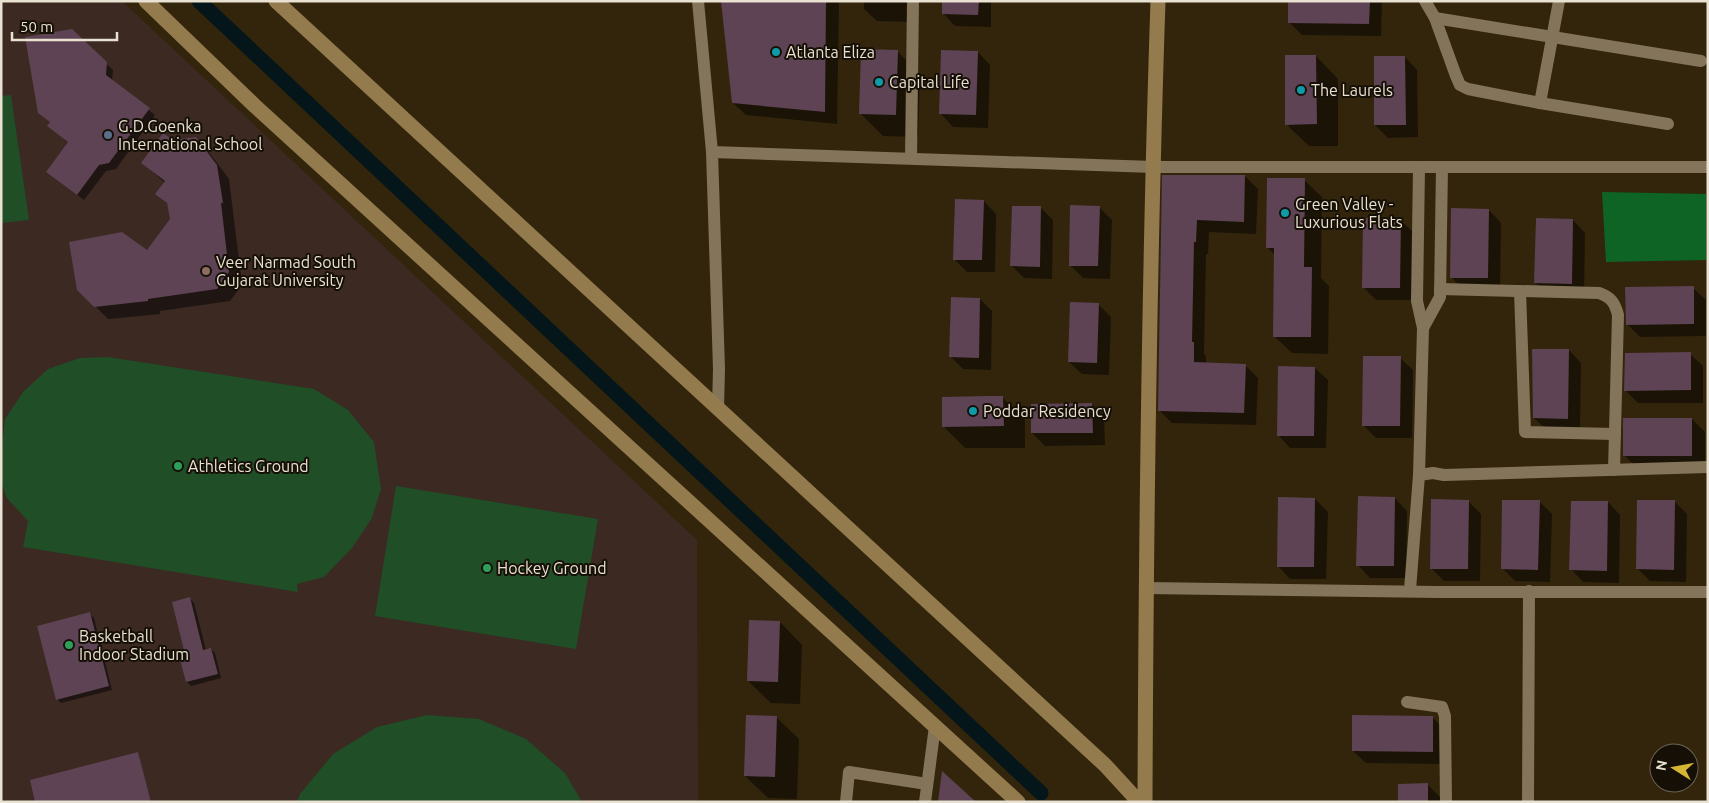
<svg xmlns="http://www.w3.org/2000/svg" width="1709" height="803" viewBox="0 0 1709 803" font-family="Ubuntu,sans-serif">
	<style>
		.education { fill: #3b2922 }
		.green { fill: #204e27 }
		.forest { fill: #0e6424 }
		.shadow { fill: #0007 }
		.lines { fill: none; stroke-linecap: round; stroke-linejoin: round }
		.canal { stroke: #041619; stroke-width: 15 }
		.building { fill: #5d4353 }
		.street { stroke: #83745a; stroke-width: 12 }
		.secondary { stroke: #937b4d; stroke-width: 15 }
		.culture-dot { fill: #0f9aa8; stroke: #150f05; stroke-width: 2 }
		.service-dot { fill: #5c6f8a; stroke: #150f05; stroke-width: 2 }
		.education-dot { fill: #8d6e63; stroke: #150f05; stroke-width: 2 }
		.leisure-dot { fill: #2e9e5b; stroke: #150f05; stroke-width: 2 }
		.labels { text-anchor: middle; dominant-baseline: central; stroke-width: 4; stroke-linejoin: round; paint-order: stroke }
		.poi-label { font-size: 16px; fill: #e9e1d2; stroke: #150f05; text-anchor: start }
	</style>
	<rect width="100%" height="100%" fill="#32250c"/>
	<polygon class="education" points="1,1 122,1 697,540 698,802 1,802"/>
	<g class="green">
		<polygon points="11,95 29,220 1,223 1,96"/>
		<polygon points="108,357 314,389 348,410 374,442 381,489 372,518 352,548 324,577 297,584 298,592 23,547 28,521 6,497 1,480 1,456 5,419 23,392 48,369 80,358"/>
		<polygon points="396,486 598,519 576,649 375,616"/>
		<polygon points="427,715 479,719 526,739 565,773 582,802 297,802 300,794 333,754 377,727"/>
	</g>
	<polygon class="forest" points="1602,192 1706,194 1706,260 1606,262"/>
	<g class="shadow">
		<polygon points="722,1 839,1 837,124 746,115 733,103"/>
		<polygon points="864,1 912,1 912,22 877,21 864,9"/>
		<polygon points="943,1 991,1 991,27 955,26 943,13"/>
		<polygon points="1290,1 1382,1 1381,36 1302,35 1289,22"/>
		<polygon points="71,30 113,70 112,81 155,115 116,169 106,171 84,200 47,172 69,143 49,126 51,123"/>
		<polygon points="898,52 920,74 918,137 883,136 861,114"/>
		<polygon points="978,52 990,65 988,128 953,127 941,114"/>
		<polygon points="1316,56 1338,79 1338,146 1309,146 1286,124"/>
		<polygon points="1405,57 1417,70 1418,137 1388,138 1375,125"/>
		<polygon points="196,138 208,151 229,179 242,285 230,301 160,311 160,314 108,319 78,289 148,251 171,220 169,205 157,194 165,183 143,163 172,141"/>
		<polygon points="1164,176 1245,176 1258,189 1256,234 1209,232 1208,254 1206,254 1204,354 1206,356 1206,364 1245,365 1258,378 1256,425 1172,423 1159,410"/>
		<polygon points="1304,180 1322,197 1321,278 1329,286 1328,354 1292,353 1274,336 1275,255 1267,247"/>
		<polygon points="984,201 996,214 995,272 967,272 954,259"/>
		<polygon points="1099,207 1112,220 1110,279 1083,278 1070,265"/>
		<polygon points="1041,208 1053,220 1052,279 1024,278 1012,266"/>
		<polygon points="1489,210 1501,223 1500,291 1464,290 1452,278"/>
		<polygon points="1400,220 1413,232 1412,300 1376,300 1363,287"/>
		<polygon points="1573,220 1585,233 1584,296 1548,295 1536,283"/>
		<polygon points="1693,288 1706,300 1706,336 1640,337 1627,324"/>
		<polygon points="980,299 992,311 991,370 963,369 951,357"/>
		<polygon points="1098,304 1111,317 1109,375 1082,374 1069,362"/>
		<polygon points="1569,350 1581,363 1580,431 1547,430 1534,418"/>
		<polygon points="1690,354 1703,366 1703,403 1638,403 1625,390"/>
		<polygon points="1400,358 1413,370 1412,438 1376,438 1363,425"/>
		<polygon points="1315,368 1328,380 1326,448 1290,448 1278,435"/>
		<polygon points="1003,398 1025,420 1025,448 965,448 943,426"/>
		<polygon points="1092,404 1104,417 1105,445 1045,446 1032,433"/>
		<polygon points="1692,419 1705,432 1705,468 1637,468 1624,455"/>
		<polygon points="1395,498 1407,511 1406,578 1370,578 1358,565"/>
		<polygon points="1315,499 1328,512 1326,579 1290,579 1278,566"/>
		<polygon points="1468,501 1481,514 1480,581 1444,581 1431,568"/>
		<polygon points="1539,501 1552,514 1550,582 1515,581 1502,568"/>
		<polygon points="1674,501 1687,514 1686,582 1650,581 1637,568"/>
		<polygon points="1608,502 1620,515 1619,583 1583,582 1571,569"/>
		<polygon points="190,599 194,603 206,650 211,649 215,653 221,678 191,686 187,682 181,657 186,655"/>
		<polygon points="90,614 94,618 112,690 61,703 57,699"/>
		<polygon points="780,622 802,645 800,704 771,703 748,681"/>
		<polygon points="776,717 799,739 797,799 768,798 745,776"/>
		<polygon points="1433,718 1445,730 1445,764 1366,763 1353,751"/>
		<polygon points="138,754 151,802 36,802"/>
		<polygon points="1428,785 1440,797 1440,802 1400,802"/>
	</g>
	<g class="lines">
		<polyline class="canal" points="199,1 1041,793"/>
	</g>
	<g class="building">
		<polygon points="721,1 826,1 825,112 732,103"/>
		<polygon points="942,1 979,1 978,15 942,14"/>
		<polygon points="1288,1 1370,1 1369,24 1288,23"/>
		<polygon points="72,29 107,62 106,75 150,108 109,163 99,165 77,195 46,172 68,142 47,126 50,122 38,113 25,37"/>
		<polygon points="861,49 898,50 896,115 859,114"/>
		<polygon points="941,50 978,51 976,115 939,114"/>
		<polygon points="1285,55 1316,55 1317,124 1285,125"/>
		<polygon points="1374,56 1405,56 1406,125 1374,125"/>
		<polygon points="163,133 173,140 196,137 217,165 223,203 221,203 229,272 217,289 148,299 148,301 94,307 77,290 69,242 122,232 147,250 170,219 167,203 155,194 165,181 141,163"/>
		<polygon points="1162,175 1245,175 1244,222 1197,220 1196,242 1194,242 1192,342 1194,342 1194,362 1246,364 1244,413 1158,411"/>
		<polygon points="1267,178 1305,178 1304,267 1312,267 1311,337 1273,337 1274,248 1266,248"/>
		<polygon points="955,199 984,200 982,260 953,260"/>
		<polygon points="1070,205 1100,206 1098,266 1069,266"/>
		<polygon points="1012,206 1041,206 1040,267 1010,266"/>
		<polygon points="1451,208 1489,209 1488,278 1450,278"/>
		<polygon points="1363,218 1401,219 1400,288 1362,288"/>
		<polygon points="1536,218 1573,219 1572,284 1534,283"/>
		<polygon points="1694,286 1694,324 1626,325 1625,287"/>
		<polygon points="951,297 980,298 979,358 949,357"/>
		<polygon points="1070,302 1099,303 1097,363 1068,362"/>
		<polygon points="1532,349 1569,349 1568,419 1533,418"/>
		<polygon points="1691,352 1691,390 1624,391 1625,353"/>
		<polygon points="1363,356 1401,356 1400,426 1362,426"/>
		<polygon points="1278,366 1315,367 1314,436 1277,436"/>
		<polygon points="986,396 1003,396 1004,426 942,427 942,397"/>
		<polygon points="1092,403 1093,433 1031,433 1031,404"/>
		<rect x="1623" y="418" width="69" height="38"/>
		<polygon points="1358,496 1395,497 1394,566 1356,566"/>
		<polygon points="1278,497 1315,498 1314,567 1277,567"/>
		<polygon points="1431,499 1469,500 1468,569 1430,569"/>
		<polygon points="1502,500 1540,500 1538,570 1501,569"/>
		<polygon points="1637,500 1675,500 1674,570 1636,569"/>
		<polygon points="1571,501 1608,501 1607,571 1569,570"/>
		<polygon points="190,597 203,650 211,648 218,674 186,682 179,656 185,654 172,602"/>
		<polygon points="90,612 109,686 56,700 37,626"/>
		<polygon points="749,620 780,621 778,682 747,681"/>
		<polygon points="746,715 777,716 775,777 744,776"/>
		<polygon points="1352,715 1433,716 1433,752 1352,751"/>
		<polygon points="138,752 151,802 35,802 30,780"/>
		<polygon points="942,771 976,802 938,802"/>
		<polygon points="1428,783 1428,802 1398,802 1398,784"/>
	</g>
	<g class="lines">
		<g class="street">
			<polyline points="698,1 712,152 719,369 718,408"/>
			<polyline points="1425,1 1435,18 1456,76 1460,85 1468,89 1540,103 1668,124"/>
			<polyline points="1435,18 1701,61"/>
			<polyline points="1540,103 1559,1"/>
			<polyline points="712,152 1153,167 1708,167"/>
			<polyline points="911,158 913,1"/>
			<polyline points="1419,167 1417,301 1423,328 1419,475 1433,473 1444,475 1708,467"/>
			<path d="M1440,289L1599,293C1611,297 1615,303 1618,315L1614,470"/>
			<polyline points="1520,291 1525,432 1615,434"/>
			<polyline points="1423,328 1440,297 1442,167"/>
			<polyline points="1146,588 1439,592 1708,592"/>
			<polyline points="1410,590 1419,475"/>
			<polyline points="1407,702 1442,707 1445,716 1446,802"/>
			<polyline points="846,802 849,772 927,784"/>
			<polyline points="925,802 935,726"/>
			<polyline points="1528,802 1529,591"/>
		</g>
		<g class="secondary">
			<polyline points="146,1 255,106 1018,802"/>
			<polyline points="276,1 1105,765 1139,802"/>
			<path d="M1145,802C1146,535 1149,268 1158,1"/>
		</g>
	</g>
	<g class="culture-dot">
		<circle cx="776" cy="52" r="5"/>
		<circle cx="879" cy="82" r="5"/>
		<circle cx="1301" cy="90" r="5"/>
		<circle cx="1285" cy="213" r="5"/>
		<circle cx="973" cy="411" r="5"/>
	</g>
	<circle class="service-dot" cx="108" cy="135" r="5"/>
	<circle class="education-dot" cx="206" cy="271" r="5"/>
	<g class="leisure-dot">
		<circle cx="178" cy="466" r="5"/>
		<circle cx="487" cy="568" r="5"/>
		<circle cx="69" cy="645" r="5"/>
	</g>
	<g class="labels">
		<g class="poi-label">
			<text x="786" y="52">Atlanta Eliza</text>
			<text x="889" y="82">Capital Life</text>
			<text x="1311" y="90">The Laurels</text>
			<text x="118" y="126">G.D.Goenka<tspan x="118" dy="18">International School</tspan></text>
			<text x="1295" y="204">Green Valley -<tspan x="1295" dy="18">Luxurious Flats</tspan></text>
			<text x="216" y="262">Veer Narmad South<tspan x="216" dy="18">Gujarat University</tspan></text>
			<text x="983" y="411">Poddar Residency</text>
			<text x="188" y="466">Athletics Ground</text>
			<text x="497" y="568">Hockey Ground</text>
			<text x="79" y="636">Basketball<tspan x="79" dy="18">Indoor Stadium</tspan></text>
		</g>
	</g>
	<rect width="1709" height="803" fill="none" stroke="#e9e1d2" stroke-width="5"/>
	<g transform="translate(1674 768) rotate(281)"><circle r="24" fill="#150f05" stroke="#6a6357"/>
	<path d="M0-4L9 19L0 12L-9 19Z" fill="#d6b534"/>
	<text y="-8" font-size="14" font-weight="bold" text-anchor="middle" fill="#e9e1d2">N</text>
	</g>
	<path d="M12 32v8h105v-8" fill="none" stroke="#e9e1d2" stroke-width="2.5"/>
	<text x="20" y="32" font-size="15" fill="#e9e1d2" stroke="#150f05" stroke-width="4" paint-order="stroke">50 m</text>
</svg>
